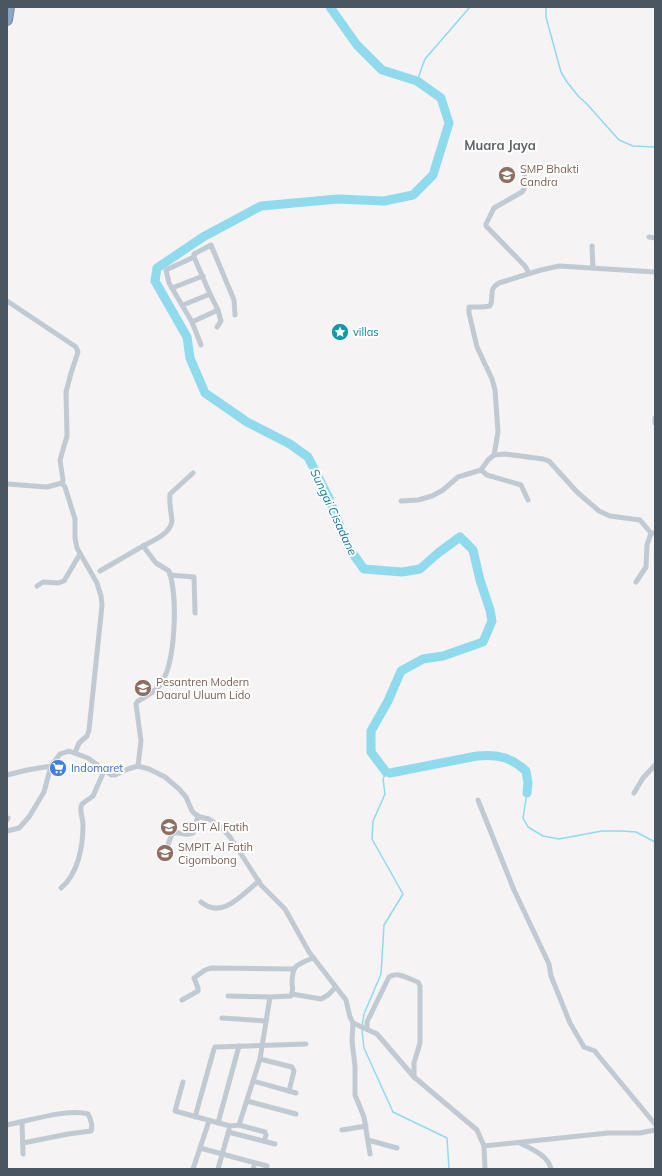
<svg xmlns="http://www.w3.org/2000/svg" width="662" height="1176" viewBox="0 0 662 1176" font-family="Mulish,sans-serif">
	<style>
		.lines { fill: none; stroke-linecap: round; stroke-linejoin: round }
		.stream { stroke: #90daee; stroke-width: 1.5 }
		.river { stroke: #90daee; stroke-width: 9 }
		.highway-casing { stroke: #7690ad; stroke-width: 12 }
		.street { stroke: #c1cad2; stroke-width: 5 }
		.highway { stroke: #8ba5c1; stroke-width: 10 }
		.labels { text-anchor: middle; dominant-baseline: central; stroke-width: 4; stroke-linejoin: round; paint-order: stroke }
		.education-label { font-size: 11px; fill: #785e54; stroke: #fff; text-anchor: start }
		.culture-label { font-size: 11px; fill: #0d838f; stroke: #fff; text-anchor: start }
		.shop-label { font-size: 11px; fill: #366cbe; stroke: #fff; text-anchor: start }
		.water-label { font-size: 12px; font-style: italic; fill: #0c7c9b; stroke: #fff }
		.quarter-label { font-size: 13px; font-weight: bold; fill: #5f6368; stroke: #fff }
	</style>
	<rect width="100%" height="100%" fill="#f5f3f3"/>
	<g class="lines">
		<g class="stream">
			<polyline points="546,7 546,17 561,72 567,82 579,97 586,103 619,140 633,146 655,147"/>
			<polyline points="417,81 425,59 470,7"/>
			<polyline points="527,793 523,818 528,827 543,836 559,839 602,831 621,831 636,832 655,842"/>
			<polyline points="362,1026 364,1014 381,974 384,925 403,894 372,839 373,821 385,794 383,779 386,772"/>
			<polyline points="362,1030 364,1048 393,1112 447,1138 449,1169"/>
		</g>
		<path class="river" d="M330,7L357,45L382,70L417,81L441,98L449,123L433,175L413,195L384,201L338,199L261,206L203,237L157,268L155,281L187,337L190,358L205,393L247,422L290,444L308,457L328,496L348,547L364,569L402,572L420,569L438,553L460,537L473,550L480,580L490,610L492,621L483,642L443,656L423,659L401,671L388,701L371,731V752L386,772L390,773L477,756C497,754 511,757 526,771L528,783L527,793"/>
		<defs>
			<polyline id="highway" points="7,20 9,7"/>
		</defs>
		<use href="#highway" class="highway-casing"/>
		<g class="street">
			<polyline points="525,166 524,189 522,192 494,208 486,224 486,226 525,266 529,273"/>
			<polyline points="649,237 655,238"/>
			<polyline points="592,246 593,268"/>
			<polyline points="194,257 210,294"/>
			<polyline points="172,288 203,276"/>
			<polyline points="7,301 76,347 78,352 71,373 66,392 67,436 60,460 63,480 62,483 47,487 7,484"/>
			<polyline points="183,305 210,294 218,310"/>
			<polyline points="192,322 218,310 221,321 217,327"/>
			<polyline points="201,345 192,322 169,283 166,270 194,257 194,254 211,245 234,300 235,315"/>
			<polyline points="655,418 655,423"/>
			<path d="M494,455L498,432L495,390L492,379L477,347L469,313V307H483L490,306C495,297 487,290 499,283L541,270L559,266L655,272"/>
			<polyline points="481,470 487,475 521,485 528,500"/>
			<polyline points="62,483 65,487 75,519 75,538 77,548 97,583 101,596 102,605 89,730 87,736 79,743 75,753"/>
			<polyline points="401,501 418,500 432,496 443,490 458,477 481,470 488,460 494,455 505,454 543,459 549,461 577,492 599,511 610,516 640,520 651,533 655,533"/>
			<polyline points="100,571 143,546"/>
			<polyline points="170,575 194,577 195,613"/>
			<polyline points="636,582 646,567 647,545 651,533"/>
			<polyline points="37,586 43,582 58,583 64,581 80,554"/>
			<path d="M138,766L141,741L136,704L138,701C145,697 155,692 160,685C176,664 178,596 169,571L156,563L143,546C153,541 172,533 172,520C171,512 169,503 170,494L193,473"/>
			<polyline points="7,775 27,770 51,766 60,754 69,751 88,758 111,775 115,775 128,769 138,766 149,769 165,777 179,789 186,797 192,811 195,814 200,817 209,819 221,827 230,837 261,885 285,909 309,952 346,1000 350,1017 353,1023 377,1034 414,1077 477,1130 484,1146 485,1169"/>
			<polyline points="634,793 643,778 655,765"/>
			<polyline points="478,800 514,890 549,964 551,976 570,1023 584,1047 595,1051 597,1054 655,1124"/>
			<polyline points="7,820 8,818"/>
			<polyline points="7,831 19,828 29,817 44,792 51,766"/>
			<path d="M164,855L172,834C178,830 185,837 193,833L198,816"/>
			<path d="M61,888C78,874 83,847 83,825C83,819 80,813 81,807L82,804L93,796L104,771"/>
			<path d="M201,902C223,920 242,894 259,881"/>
			<polyline points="292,994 321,999 328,995 335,988"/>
			<polyline points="228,996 270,997"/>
			<polyline points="182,1000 198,991 198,988 194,978 205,970 211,968 293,969"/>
			<polyline points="222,1018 266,1021"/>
			<polyline points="353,1023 352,1041 355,1066 355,1095 364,1117 370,1154"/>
			<path d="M367,1029V1022L389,977C398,971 409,979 418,982L420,986V1043L414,1063V1077"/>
			<polyline points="260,1059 292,1067 294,1071 289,1091"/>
			<polyline points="253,1081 296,1093"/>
			<path d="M183,1082L175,1111L230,1126L239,1125L260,1059L270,997L291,996C293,992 293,989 292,984C292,965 296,965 313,958"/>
			<polyline points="247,1101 296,1114"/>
			<polyline points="195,1117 214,1049 215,1047 306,1044"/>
			<polyline points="22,1122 23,1154"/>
			<polyline points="218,1123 239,1046"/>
			<path d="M7,1125C28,1121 69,1108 88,1114C91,1119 93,1127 91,1131L68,1134L23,1143"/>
			<polyline points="239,1125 265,1132 266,1135 264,1141"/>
			<polyline points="342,1130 366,1126"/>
			<polyline points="228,1132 275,1144"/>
			<polyline points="368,1140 397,1148"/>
			<path d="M520,1143C531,1149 548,1155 551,1169"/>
			<polyline points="484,1146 608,1133 640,1133 655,1130"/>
			<polyline points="200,1148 267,1166"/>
			<polyline points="193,1169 209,1121"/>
			<polyline points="218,1169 229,1130"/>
			<polyline points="253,1169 255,1163"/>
		</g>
		<use href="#highway" class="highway"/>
	</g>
	<defs>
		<symbol id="school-disc" viewBox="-11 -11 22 22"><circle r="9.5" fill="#8d6e63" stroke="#fff"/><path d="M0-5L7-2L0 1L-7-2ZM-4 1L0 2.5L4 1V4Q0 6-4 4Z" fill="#fff"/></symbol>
		<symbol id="sight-disc" viewBox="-11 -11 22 22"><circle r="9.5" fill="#0f9aa8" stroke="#fff"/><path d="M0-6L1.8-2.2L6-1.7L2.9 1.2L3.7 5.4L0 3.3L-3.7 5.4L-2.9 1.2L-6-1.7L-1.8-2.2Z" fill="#fff"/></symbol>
		<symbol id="supermarket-disc" viewBox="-11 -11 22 22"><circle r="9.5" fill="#3f7fe0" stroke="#fff"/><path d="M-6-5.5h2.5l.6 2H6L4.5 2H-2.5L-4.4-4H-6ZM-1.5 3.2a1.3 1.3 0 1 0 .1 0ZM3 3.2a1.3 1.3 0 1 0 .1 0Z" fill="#fff"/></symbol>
	</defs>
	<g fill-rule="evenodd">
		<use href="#school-disc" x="497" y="165" width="20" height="20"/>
		<use href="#sight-disc" x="330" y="322" width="20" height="20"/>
		<use href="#school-disc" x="133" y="678" width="20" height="20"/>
		<use href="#supermarket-disc" x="48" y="758" width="20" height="20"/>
		<use href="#school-disc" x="159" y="817" width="20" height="20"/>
		<use href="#school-disc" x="155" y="843" width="20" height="20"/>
	</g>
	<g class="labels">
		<g class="education-label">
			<text x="520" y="169">SMP Bhakti<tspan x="520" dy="13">Candra</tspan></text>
			<text x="156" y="682">Pesantren Modern<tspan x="156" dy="13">Daarul Uluum Lido</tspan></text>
			<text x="182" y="827">SDIT Al Fatih</text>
			<text x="178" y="847">SMPIT Al Fatih<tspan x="178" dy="13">Cigombong</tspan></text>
		</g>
		<g class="culture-label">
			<text x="353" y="332">villas</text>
		</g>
		<g class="shop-label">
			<text x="71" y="768">Indomaret</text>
		</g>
		<g class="water-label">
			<text transform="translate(334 512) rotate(65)">Sungai Cisadane</text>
		</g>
		<g class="quarter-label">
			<text x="500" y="145">Muara Jaya</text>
		</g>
	</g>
	<rect width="662" height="1176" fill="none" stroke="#4a5661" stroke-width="16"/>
</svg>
